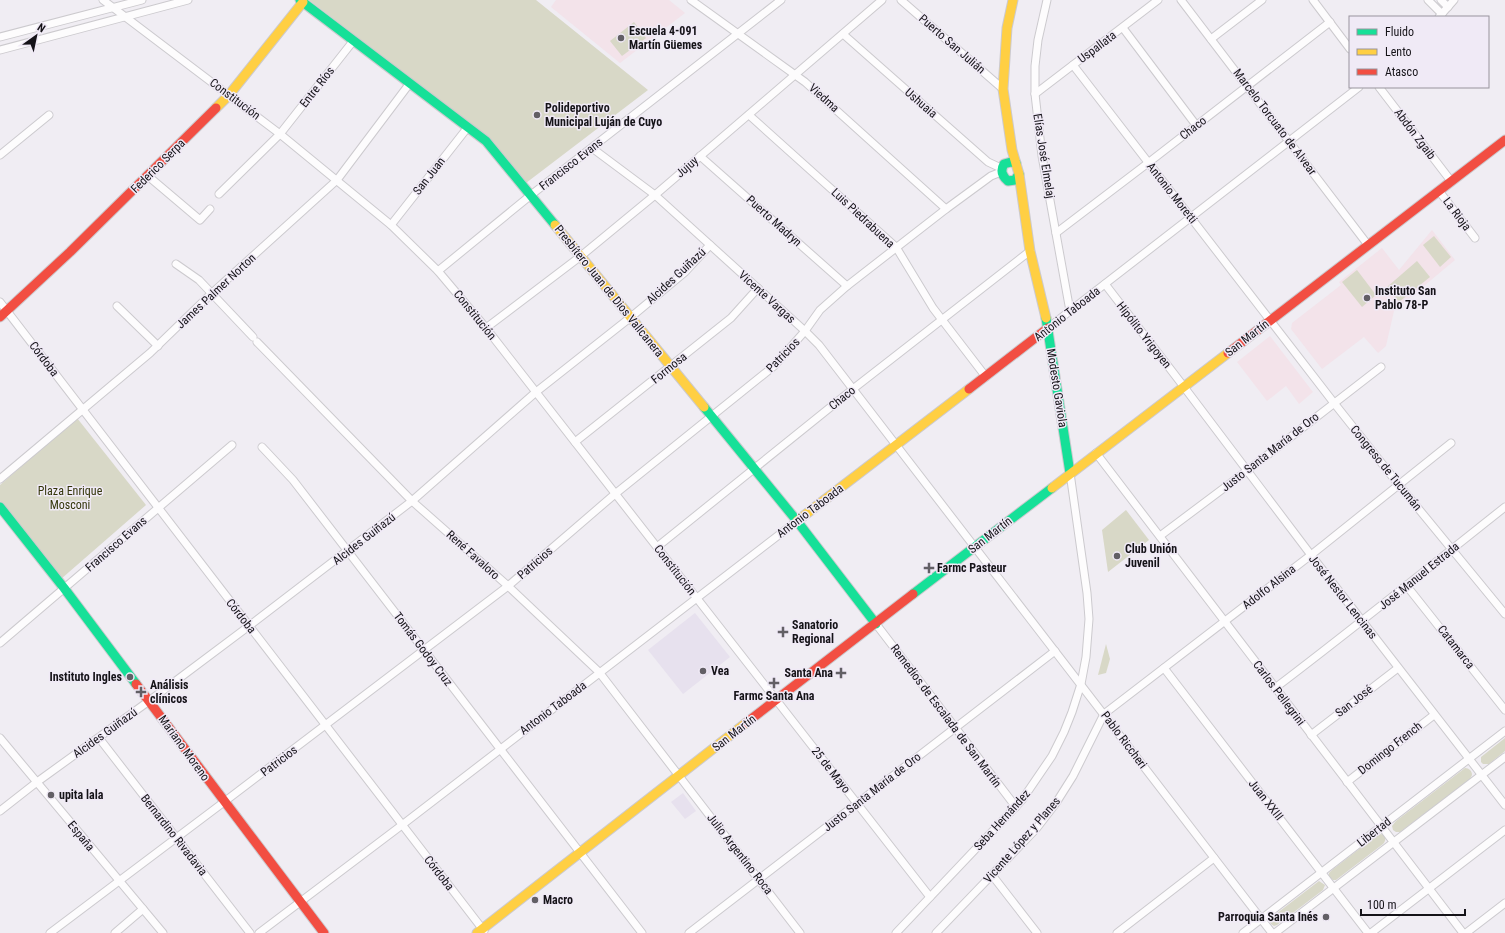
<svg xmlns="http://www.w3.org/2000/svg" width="1505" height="933" viewBox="0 0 1505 933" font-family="'Roboto Condensed',sans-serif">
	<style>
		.built { fill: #e7e1ee }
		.education { fill: #f3e3ea }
		.green { fill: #d8d8c7 }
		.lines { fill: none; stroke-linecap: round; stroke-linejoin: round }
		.street-casing { stroke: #cccace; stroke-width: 9 }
		.fast-casing { stroke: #cccace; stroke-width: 11 }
		.slow-casing { stroke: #cccace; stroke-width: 11 }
		.jam-casing { stroke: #cccace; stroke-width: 11 }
		.street { stroke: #fdfcfd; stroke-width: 7 }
		.fast { stroke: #16e098; stroke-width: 9 }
		.slow { stroke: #ffcf43; stroke-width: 9 }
		.jam { stroke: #f24e42; stroke-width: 9 }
		.poi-dot { fill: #625f65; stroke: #f0eaf6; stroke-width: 1.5 }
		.labels { text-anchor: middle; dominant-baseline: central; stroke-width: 3; stroke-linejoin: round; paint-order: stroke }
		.poi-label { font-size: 12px; font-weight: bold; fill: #151318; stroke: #f0eaf6; text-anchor: start }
		.street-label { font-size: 12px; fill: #151318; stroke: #f0eaf6 }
		.park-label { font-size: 12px; fill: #333509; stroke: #f0eaf6 }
	</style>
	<rect width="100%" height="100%" fill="#f0edf3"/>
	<g class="built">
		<polygon points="695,613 730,657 683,694 648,650"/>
		<polygon points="683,793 696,811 685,819 671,802"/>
	</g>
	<g class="education">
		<polygon points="556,0 669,0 685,13 620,63 551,7"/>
		<polygon points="1432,230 1455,260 1394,311 1386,346 1378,353 1364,337 1322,369 1291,329 1292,323 1341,285 1339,282 1382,248 1399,270"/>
		<polygon points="1270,336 1313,392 1299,404 1286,386 1267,401 1237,362"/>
	</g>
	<g class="green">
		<polygon points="309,0 536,0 648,90 526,183 396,67"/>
		<polygon points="634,22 646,38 622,56 610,41"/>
		<polygon points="1434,236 1451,257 1440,267 1423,245"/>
		<polygon points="1417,261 1430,277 1399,302 1387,287"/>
		<polygon points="1357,270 1376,295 1362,307 1342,282"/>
		<polygon points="77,418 146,505 61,579 0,501 0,485"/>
		<polygon points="1126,510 1149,540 1108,572 1102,530"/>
		<polygon points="1106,644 1110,659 1106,673 1098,675"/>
		<polygon points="1505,738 1505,751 1489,764 1483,764 1481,762 1481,757"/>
		<path d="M1465,768C1469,768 1472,771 1472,775L1470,779L1400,832H1396L1393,830L1392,826L1396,821Z"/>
		<path d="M1381,834L1383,835C1386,837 1386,841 1383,844L1336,880H1333L1329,877V873L1332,870L1376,836Z"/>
		<polygon points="1319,881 1325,885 1323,890 1277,925 1274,926 1271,924 1269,921 1272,917"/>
	</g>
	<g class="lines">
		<defs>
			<g id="street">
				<polyline points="103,0 280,134 391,225 438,271 486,328 930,897"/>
				<polyline points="691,0 805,82 946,209"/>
				<polyline points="901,0 1003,89"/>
				<polyline points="1047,0 1038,40 1035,66 1035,94 1042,156 1070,311"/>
				<polyline points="1181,0 1368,245"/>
				<polyline points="1313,0 1350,49"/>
				<polyline points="1428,0 1442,14"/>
				<polyline points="1441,0 1448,7"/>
				<polyline points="1439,17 1454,0"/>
				<polyline points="1123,28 1196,125"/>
				<polyline points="843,34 988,162 1001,168"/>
				<polyline points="0,37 142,0"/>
				<polyline points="1211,39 1262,0"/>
				<polyline points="0,50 188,0"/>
				<polyline points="1073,65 1334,403 1399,485 1505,614"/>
				<polyline points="1379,87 1451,181"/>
				<polyline points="1035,94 1158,0"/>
				<polyline points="749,115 896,247 933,308 986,377"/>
				<polyline points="592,148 655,195 805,331 819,345 1272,933"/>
				<polyline points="0,155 49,115"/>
				<polyline points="700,156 847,286"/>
				<polyline points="148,176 200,220 210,209"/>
				<polyline points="1439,191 1475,238"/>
				<polyline points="219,194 280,134 354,40"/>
				<polyline points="391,225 468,127"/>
				<polyline points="1056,233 1148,163 1330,22"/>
				<polyline points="176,264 199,280 253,337"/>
				<polyline points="438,271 531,195 781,0"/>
				<polyline points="1105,284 1181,383 1311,555 1505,805"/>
				<polyline points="0,302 484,931"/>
				<polyline points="117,306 158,346"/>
				<polyline points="486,328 581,256 655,195 882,0"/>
				<polyline points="1048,328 1359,87"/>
				<polyline points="257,342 412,501 508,586 599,672 800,933"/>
				<polyline points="575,442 731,318 758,288"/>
				<polyline points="262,447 293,480 642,933"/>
				<polyline points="1096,453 1463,933"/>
				<polyline points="0,479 150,353 212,293 337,180 410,83"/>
				<polyline points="1160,536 1248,470 1381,367"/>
				<polyline points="657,547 853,389 1030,251"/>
				<polyline points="1406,585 1505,710"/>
				<polyline points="876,624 1016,807"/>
				<polyline points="0,643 232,445"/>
				<polyline points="1164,668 1368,933"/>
				<path d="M1275,688C1353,629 1428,568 1505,507"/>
				<polyline points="1311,735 1398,668"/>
				<polyline points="0,738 163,933"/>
				<polyline points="99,738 250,933"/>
				<polyline points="1347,782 1434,715"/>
				<polyline points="0,811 37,782 149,701 249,626 412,501 536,392 631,317 685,272 710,245"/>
				<polyline points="992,875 1037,933"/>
				<polyline points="50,933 224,802 508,586 615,494 774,366 805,331 820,310 847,286 946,209 991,176 1001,172"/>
				<polyline points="115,933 143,909"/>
				<polyline points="259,933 402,825 797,521"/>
				<polyline points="689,933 1055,651"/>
				<polyline points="896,933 1022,800 1052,756 1064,732 1072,712 1081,684 1086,657 1089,619 1087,593 1070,473"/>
				<polyline points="936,933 1036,829 1056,803 1073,776 1104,714 1311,555 1451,443"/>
				<polyline points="1117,933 1214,858"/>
				<polyline points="1243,933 1505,731"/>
				<polyline points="1275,933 1505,757"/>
				<polyline points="1371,933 1505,830"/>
				<polyline points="1466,933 1505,903"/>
			</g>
			<g id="fast">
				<polyline points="300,0 486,141 555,225"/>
				<path d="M1016,163L1011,162L1004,164C1000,171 1002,176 1008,181L1015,180L1019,174"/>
				<polyline points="1046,318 1070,473"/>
				<polyline points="704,407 797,521 876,624"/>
				<polyline points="0,507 64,588 136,684"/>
				<polyline points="913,594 1052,488"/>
			</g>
			<g id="slow">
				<polyline points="1013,0 1007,28 1003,89 1012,150 1019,174 1030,251 1046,318"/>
				<polyline points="216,108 229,95 303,2"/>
				<polyline points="555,225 704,407"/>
				<polyline points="1052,488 1228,353"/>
				<polyline points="797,521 969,389"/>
				<polyline points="477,933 746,723"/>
			</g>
			<g id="jam">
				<polyline points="0,317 70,252 216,108"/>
				<polyline points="1228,353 1505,140"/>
				<polyline points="969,389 1048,328"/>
				<polyline points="136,684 324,933"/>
				<polyline points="746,723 913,594"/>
			</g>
		</defs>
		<use href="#street" class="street-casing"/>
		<use href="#fast" class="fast-casing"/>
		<use href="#slow" class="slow-casing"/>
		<use href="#jam" class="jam-casing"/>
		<use href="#street" class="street"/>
		<use href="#fast" class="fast"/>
		<use href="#slow" class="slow"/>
		<use href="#jam" class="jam"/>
	</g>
	<g class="poi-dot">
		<circle cx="621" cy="38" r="4"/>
		<circle cx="537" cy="115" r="4"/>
		<circle cx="1367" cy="298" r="4"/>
		<circle cx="1117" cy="556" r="4"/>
		<path d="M927 562h4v4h4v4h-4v4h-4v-4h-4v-4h4z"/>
		<path d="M781 626h4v4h4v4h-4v4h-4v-4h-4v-4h4z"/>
		<circle cx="703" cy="671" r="4"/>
		<path d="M839 667h4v4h4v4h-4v4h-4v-4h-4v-4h4z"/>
		<circle cx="130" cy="677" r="4"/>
		<path d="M772 677h4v4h4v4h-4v4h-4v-4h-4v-4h4z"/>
		<path d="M139 686h4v4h4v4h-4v4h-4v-4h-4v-4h4z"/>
		<circle cx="51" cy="795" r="4"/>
		<circle cx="535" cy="900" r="4"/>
		<circle cx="1326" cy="917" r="4"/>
	</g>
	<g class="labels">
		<g class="poi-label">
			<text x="629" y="31">Escuela 4-091<tspan x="629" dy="14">Martín Güemes</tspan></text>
			<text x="545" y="108">Polideportivo<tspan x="545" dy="14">Municipal Luján de Cuyo</tspan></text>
			<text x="1375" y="291">Instituto San<tspan x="1375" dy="14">Pablo 78-P</tspan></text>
			<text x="1125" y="549">Club Unión<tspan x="1125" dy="14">Juvenil</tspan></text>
			<text x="937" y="568">Farmc Pasteur</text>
			<text x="792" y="625">Sanatorio<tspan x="792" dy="14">Regional</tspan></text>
			<text x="711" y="671">Vea</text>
			<text x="833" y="673" text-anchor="end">Santa Ana</text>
			<text x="122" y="677" text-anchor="end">Instituto Ingles</text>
			<text x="150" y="685">Análisis<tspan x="150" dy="14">clínicos</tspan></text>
			<text x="774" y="696" text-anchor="middle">Farmc Santa Ana</text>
			<text x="59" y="795">upita lala</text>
			<text x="543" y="900">Macro</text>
			<text x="1318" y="917" text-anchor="end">Parroquia Santa Inés</text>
		</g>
		<g class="street-label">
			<text transform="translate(952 44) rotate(41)">Puerto San Julián</text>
			<text transform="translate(1097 47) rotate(-37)">Uspallata</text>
			<text transform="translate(317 87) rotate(-52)">Entre Ríos</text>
			<text transform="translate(824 98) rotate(42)">Viedma</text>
			<text transform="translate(235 99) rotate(37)">Constitución</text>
			<text transform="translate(921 103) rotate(41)">Ushuaia</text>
			<text transform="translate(1275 122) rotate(53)">Marcelo Torcuato de Alvear</text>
			<text transform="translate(1193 128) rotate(-38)">Chaco</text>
			<text transform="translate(1415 134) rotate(53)">Abdón Zgaib</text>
			<text transform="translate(1044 156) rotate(81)">Elías José Elmelaj</text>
			<text transform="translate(571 164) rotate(-38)">Francisco Evans</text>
			<text transform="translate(158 166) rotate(-45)">Federico Serpa</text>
			<text transform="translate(687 167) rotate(-41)">Jujuy</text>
			<text transform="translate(429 176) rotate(-52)">San Juan</text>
			<text transform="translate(1172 193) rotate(52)">Antonio Moretti</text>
			<text transform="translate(1457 214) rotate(53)">La Rioja</text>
			<text transform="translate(863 218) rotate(43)">Luis Piedrabuena</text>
			<text transform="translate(774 221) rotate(42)">Puerto Madryn</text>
			<text transform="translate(676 276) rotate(-43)">Alcides Guiñazú</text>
			<text transform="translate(216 291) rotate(-43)">James Palmer Norton</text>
			<text transform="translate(609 291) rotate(51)">Presbítero Juan de Dios Vallcanera</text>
			<text transform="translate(767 297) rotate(42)">Vicente Vargas</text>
			<text transform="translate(1067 314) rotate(-38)">Antonio Taboada</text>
			<text transform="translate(475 315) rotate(51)">Constitución</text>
			<text transform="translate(1144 335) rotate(52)">Hipólito Yrigoyen</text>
			<text transform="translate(1247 338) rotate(-38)">San Martín</text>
			<text transform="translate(783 355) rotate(-46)">Patricios</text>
			<text transform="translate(44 359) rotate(53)">Córdoba</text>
			<text transform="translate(669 368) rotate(-39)">Formosa</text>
			<text transform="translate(1057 388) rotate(81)">Modesto Gaviola</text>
			<text transform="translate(842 398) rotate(-39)">Chaco</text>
			<text transform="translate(1270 452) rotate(-38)">Justo Santa María de Oro</text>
			<text transform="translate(1386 468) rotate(51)">Congreso de Tucumán</text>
			<text transform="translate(810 511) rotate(-37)">Antonio Taboada</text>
			<text transform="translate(990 535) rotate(-38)">San Martín</text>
			<text transform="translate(364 539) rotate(-38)">Alcides Guiñazú</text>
			<text transform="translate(116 544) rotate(-41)">Francisco Evans</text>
			<text transform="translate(473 555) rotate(42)">René Favaloro</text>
			<text transform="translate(535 563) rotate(-41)">Patricios</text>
			<text transform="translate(675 570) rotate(52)">Constitución</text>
			<text transform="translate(1419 576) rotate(-39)">José Manuel Estrada</text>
			<text transform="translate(1269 587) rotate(-38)">Adolfo Alsina</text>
			<text transform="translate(1343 597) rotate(52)">José Nestor Lencinas</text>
			<text transform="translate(241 616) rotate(52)">Córdoba</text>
			<text transform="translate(1456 647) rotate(52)">Catamarca</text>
			<text transform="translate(423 649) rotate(53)">Tomás Godoy Cruz</text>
			<text transform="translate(1279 693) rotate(53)">Carlos Pellegrini</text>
			<text transform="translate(1354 701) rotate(-38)">San José</text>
			<text transform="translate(553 708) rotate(-37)">Antonio Taboada</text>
			<text transform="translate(946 716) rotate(53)">Remedios de Escalada de San Martín</text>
			<text transform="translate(105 733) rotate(-36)">Alcides Guiñazú</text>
			<text transform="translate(734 733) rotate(-38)">San Martín</text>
			<text transform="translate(1124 740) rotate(53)">Pablo Riccheri</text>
			<text transform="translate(184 748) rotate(54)">Mariano Moreno</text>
			<text transform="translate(1390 748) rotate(-38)">Domingo French</text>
			<text transform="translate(279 761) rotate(-37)">Patricios</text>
			<text transform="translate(831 770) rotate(52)">25 de Mayo</text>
			<text transform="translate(872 792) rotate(-38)">Justo Santa María de Oro</text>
			<text transform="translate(1266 800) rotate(52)">Juan XXIII</text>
			<text transform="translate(1002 820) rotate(-48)">Seba Hernández</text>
			<text transform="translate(1374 832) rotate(-38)">Libertad</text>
			<text transform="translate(174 835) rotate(52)">Bernardino Rivadavia</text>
			<text transform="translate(81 836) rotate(51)">España</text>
			<text transform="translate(1022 840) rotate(-49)">Vicente López y Planes</text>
			<text transform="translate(740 854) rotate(52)">Julio Argentino Roca</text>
			<text transform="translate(439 873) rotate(52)">Córdoba</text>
		</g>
		<g class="park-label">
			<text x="70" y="491">Plaza Enrique<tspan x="70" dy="14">Mosconi</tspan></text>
		</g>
	</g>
	<rect x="1349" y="16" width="140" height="72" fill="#f0eaf6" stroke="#98949d"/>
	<rect x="1357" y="29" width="20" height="6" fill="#16e098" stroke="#98949d"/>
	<text x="1385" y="36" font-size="12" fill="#151318">Fluido</text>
	<rect x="1357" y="49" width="20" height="6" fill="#ffcf43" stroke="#98949d"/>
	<text x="1385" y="56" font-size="12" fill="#151318">Lento</text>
	<rect x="1357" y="69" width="20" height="6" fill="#f24e42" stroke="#98949d"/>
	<text x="1385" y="76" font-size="12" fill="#151318">Atasco</text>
	<g transform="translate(36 36) rotate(33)" stroke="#f0eaf6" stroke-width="3" paint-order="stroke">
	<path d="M0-3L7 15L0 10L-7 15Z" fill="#151318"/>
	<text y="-6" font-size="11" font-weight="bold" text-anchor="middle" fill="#151318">N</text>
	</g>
	<path d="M1361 909v6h104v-6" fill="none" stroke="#151318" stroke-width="2"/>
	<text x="1367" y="909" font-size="12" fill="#151318" stroke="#f0eaf6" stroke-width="3" paint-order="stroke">100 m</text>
</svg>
